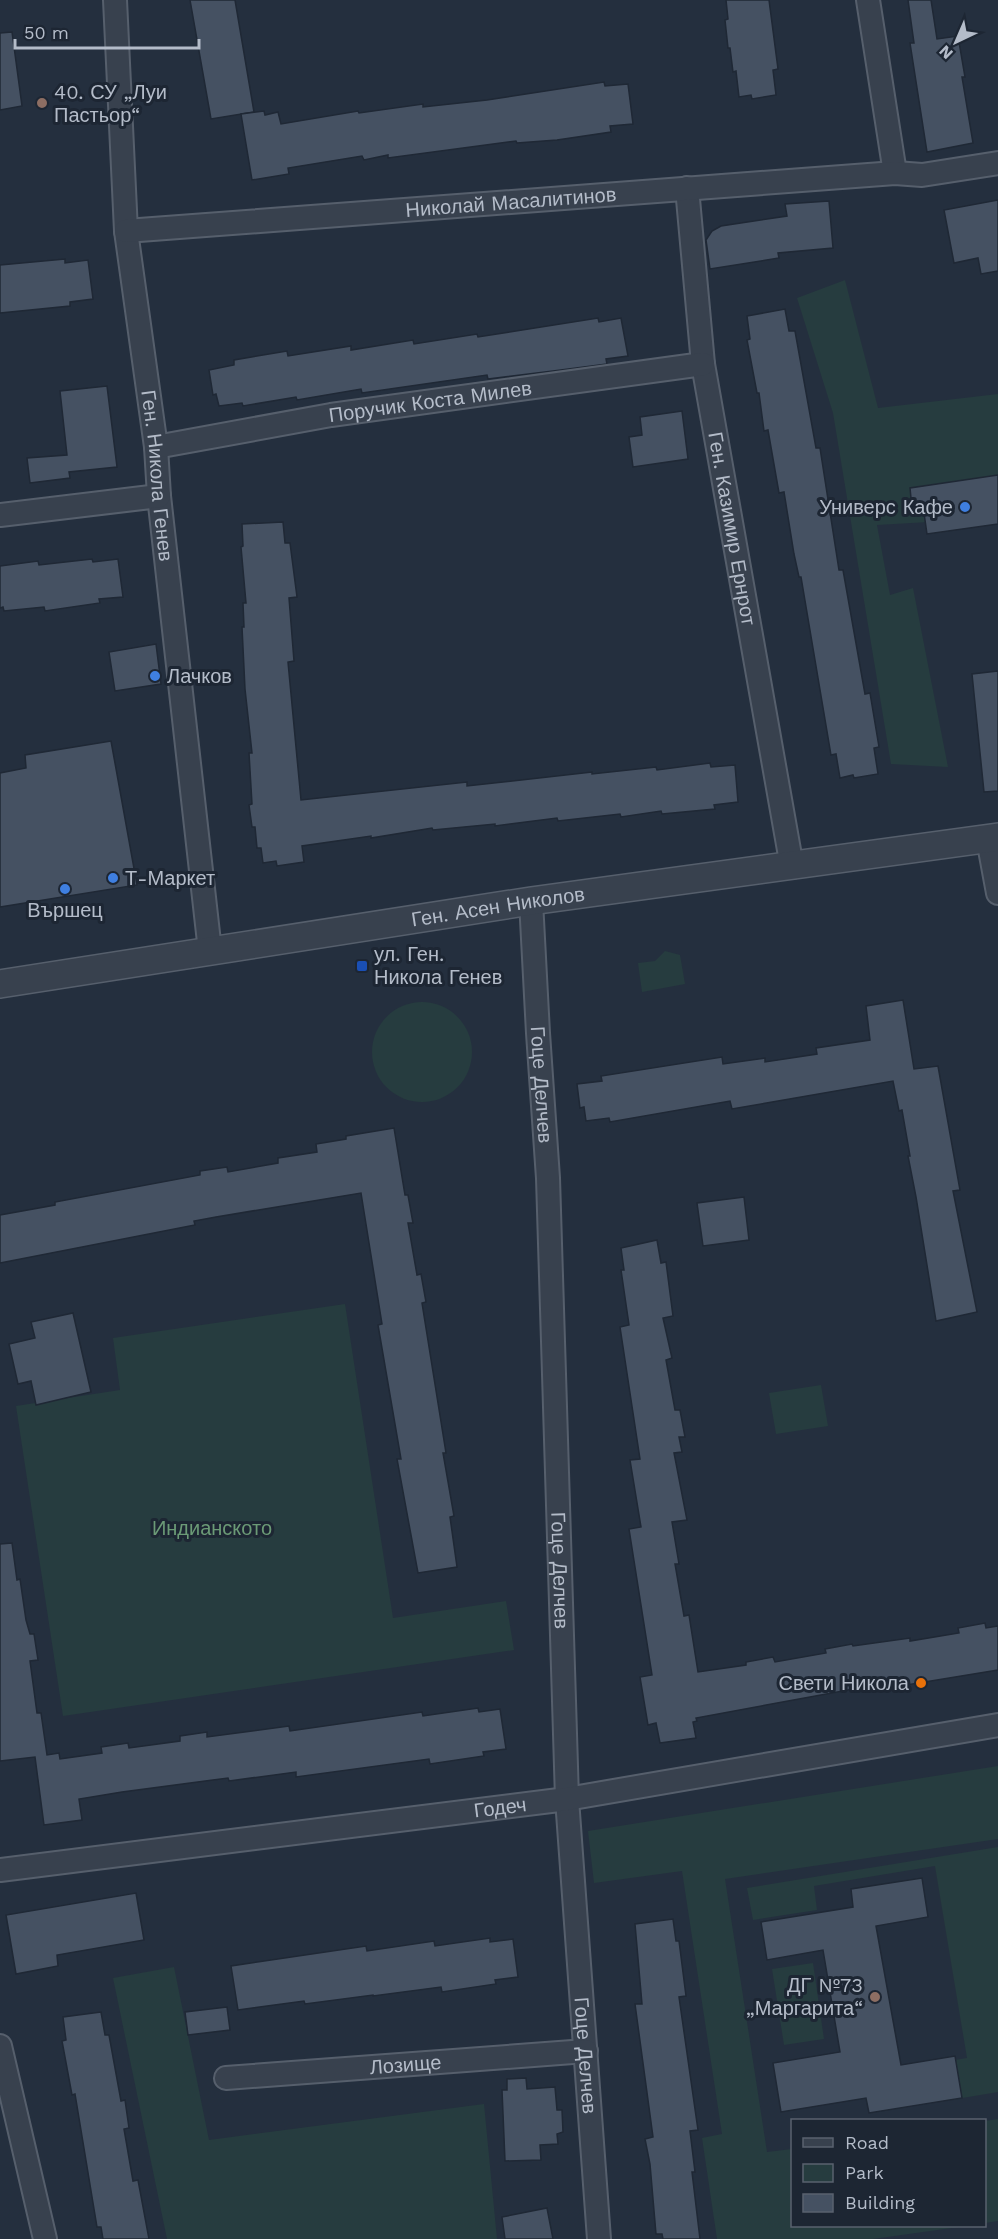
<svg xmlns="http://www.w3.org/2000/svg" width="998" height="2239" viewBox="0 0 998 2239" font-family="'Work Sans',sans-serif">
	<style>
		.green { fill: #263c3f }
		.building { fill: #455162; stroke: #1f2835; stroke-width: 1.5 }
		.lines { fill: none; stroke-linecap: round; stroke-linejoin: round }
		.minor-casing { stroke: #565f6c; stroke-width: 26 }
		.tertiary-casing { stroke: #565f6c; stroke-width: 30 }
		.minor { stroke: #38414e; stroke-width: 22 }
		.tertiary { stroke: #38414e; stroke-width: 27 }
		.education-dot { fill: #8d6e63; stroke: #1d2633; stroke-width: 2 }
		.shop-dot { fill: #3f7fe0; stroke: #1d2633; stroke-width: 2 }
		.transit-dot { fill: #1a4fb4; stroke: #1d2633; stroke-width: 2 }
		.food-dot { fill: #e8710a; stroke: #1d2633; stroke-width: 2 }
		.labels { text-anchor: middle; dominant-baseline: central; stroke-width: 6; stroke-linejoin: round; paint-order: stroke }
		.poi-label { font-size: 20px; fill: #b4bcc9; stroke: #1d2633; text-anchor: start }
		.street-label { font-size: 20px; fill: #b4bcc9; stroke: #1d2633 }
		.park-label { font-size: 20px; fill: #6b9a76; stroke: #1d2633 }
	</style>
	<rect width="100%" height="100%" fill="#242f3e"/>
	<g class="green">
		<polygon points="845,280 878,408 998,394 998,518 877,525 890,595 913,588 948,767 891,764 833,413 797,298"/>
		<polygon points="665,951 680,955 685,984 642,992 638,963 655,961"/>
		<circle cx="422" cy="1052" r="50"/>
		<polygon points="345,1304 393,1618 506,1601 514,1650 63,1716 16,1406 120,1390 113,1338"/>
		<polygon points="821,1385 828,1426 776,1434 769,1393"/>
		<polygon points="998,1766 998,1839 725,1879 767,2152 792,2149 792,2226 966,2226 873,2239 717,2239 702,2138 722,2134 682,1871 594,1883 588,1831"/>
		<polygon points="998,1847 998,2092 962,2098 955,2060 967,2058 935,1866 814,1886 817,1910 753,1920 747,1888"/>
		<polygon points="813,1963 824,2039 784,2045 772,1969"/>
		<polygon points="174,1967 209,2140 484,2104 497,2239 167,2239 113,1978"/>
		<polygon points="998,2119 998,2221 985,2223 985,2121"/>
	</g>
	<g class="building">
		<polygon points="190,0 235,0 254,112 211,119"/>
		<polygon points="726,0 769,0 778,69 773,70 776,95 752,99 751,95 739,97 736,71 733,72 730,48 728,48 725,20 728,19"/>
		<polygon points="908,0 931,0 937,39 958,36 965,77 962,77 973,143 927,152 910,43 914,43"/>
		<polygon points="12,32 22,106 0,110 0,33"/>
		<polygon points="604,82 605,86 628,84 633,124 610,126 611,132 557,140 517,143 516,141 388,158 388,155 364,160 362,156 288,168 289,174 252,180 241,114 264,111 265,115 278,112 281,124 358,111 359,113 423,104 423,107 487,100"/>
		<polygon points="998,200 998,271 981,274 978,258 954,263 944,210"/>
		<polygon points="829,201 833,248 778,253 779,258 710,269 706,240 712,231 721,226 787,216 785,204"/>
		<polygon points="65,259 65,263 88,260 93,299 70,302 70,306 0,313 0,265"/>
		<polygon points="785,309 789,331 795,331 816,448 820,448 839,570 843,570 865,694 870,693 879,747 874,748 878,774 854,778 853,775 840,778 836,754 831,755 801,577 799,577 794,554 784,492 779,493 768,430 764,431 759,393 757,393 747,340 750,339 747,316"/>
		<polygon points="598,318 599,322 621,318 628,356 606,359 607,364 553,371 488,379 487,375 362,393 361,389 297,400 296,397 243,406 242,403 219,406 216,394 213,395 209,370 234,365 234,360 287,351 288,356 351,346 351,350 413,340 414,344 477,334 478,337"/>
		<polygon points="107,386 117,467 69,472 70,478 30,483 27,458 67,455 60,391"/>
		<polygon points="682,411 688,459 633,467 629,437 642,435 640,417"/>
		<polygon points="998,475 998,524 927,534 923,506 912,508 910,488"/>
		<polygon points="283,522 285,543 290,543 297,597 289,598 294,661 288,662 301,800 467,782 467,786 592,772 592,774 656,767 657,770 710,763 711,767 735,765 738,802 714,805 715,809 662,814 661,811 621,817 620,814 558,821 557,818 495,826 495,824 433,830 432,828 371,838 371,836 302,846 304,862 277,866 276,861 263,863 261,848 257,848 255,827 252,827 249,805 252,804 249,753 252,753 245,689 242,627 244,627 243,603 246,603 241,547 243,546 242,524"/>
		<polygon points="92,559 93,562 118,559 123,597 99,599 100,603 45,611 44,607 4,611 3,607 0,608 0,566 38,561 39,565"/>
		<polygon points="156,644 161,684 115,691 109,652"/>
		<polygon points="998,671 998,791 984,792 972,674"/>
		<polygon points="111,741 137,885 0,907 0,773 26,768 25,755"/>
		<polygon points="903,1000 914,1069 938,1066 960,1190 953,1191 977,1312 936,1321 916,1197 908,1156 910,1156 902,1110 899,1111 893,1081 732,1109 730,1101 610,1122 609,1118 586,1121 584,1107 580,1108 577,1084 602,1081 601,1076 722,1057 723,1064 765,1058 765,1062 817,1054 816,1048 870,1040 866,1006"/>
		<polygon points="394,1128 405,1195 408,1195 413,1223 408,1223 417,1275 421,1274 426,1302 422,1303 446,1453 443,1453 454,1516 450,1517 457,1567 418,1573 397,1459 401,1459 378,1325 382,1324 361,1193 216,1217 194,1221 195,1225 0,1263 0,1215 55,1205 55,1202 200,1175 200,1171 227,1167 228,1172 278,1163 278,1158 317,1152 316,1144 346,1139 346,1136"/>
		<polygon points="744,1197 749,1240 703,1246 697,1203"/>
		<polygon points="657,1240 661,1263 666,1262 673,1316 663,1318 672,1358 666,1360 675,1410 680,1410 685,1437 679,1437 682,1452 674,1453 687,1520 672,1522 679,1564 675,1564 684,1616 689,1615 698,1672 746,1665 746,1662 773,1657 775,1662 826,1653 825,1649 852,1644 853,1646 910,1638 910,1641 959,1633 958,1628 985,1623 986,1628 998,1626 998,1670 876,1690 875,1685 696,1718 697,1721 693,1722 696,1738 660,1743 656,1723 648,1725 640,1677 652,1675 629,1529 641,1527 630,1460 640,1459 620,1327 629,1325 621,1270 624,1270 621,1248"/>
		<polygon points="73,1313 91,1392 36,1405 31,1381 18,1384 9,1344 35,1338 31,1322"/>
		<polygon points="12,1543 17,1580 20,1579 26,1620 30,1634 34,1634 38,1660 30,1661 37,1713 41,1713 47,1755 59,1753 60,1759 102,1753 101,1747 128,1743 129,1748 180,1741 180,1736 207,1732 207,1737 289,1726 290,1731 422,1712 423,1716 478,1708 479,1712 500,1709 506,1749 483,1752 484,1756 430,1764 429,1759 296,1777 296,1772 229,1781 228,1778 122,1792 79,1799 82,1820 44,1825 35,1757 0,1761 0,1544"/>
		<polygon points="922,1878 928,1917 876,1926 901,2065 955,2056 962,2098 869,2113 866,2098 781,2112 773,2063 840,2052 823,1950 767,1960 761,1922 853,1907 851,1889"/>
		<polygon points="136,1893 144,1940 57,1955 58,1966 16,1974 6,1915"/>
		<polygon points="673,1919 676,1941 679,1941 686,1996 679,1997 698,2130 690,2131 695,2172 692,2172 700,2239 663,2239 662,2234 656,2234 650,2164 645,2139 653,2137 635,2004 642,2004 635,1924"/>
		<polygon points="490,1938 490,1942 513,1939 518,1977 495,1980 496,1984 442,1992 441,1987 373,1996 373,1995 305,2004 304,2001 238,2010 231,1966 366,1946 367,1951 434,1941 435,1946"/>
		<polygon points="227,2007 230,2030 188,2035 185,2012"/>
		<polygon points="101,2012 105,2035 109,2035 121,2101 125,2100 129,2128 124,2129 133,2181 138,2180 149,2239 103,2239 101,2227 97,2227 75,2094 72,2095 62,2041 66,2040 63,2017"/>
		<polygon points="526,2078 527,2089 555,2087 557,2110 562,2110 563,2132 557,2134 558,2144 540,2145 541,2160 505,2161 502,2090 507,2090 507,2079"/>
		<polygon points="547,2208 553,2239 505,2239 502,2217"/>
	</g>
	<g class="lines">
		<defs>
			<g id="minor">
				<path id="s1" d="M115,0L126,231L156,447L159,496L210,951"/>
				<polyline points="868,0 895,173"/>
				<path id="s2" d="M687,188L703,364L792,867"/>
				<path id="s3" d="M126,231L895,173L922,175L998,163"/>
				<path id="s4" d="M156,447L331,415L703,364"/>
				<polyline points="0,515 159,496"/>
				<polyline points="988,839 998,893"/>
				<path id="s5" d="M531,901L538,1033L548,1178L567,1799L599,2239"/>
				<path id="s6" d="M0,1870L567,1799L998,1725"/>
				<polyline points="0,2046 45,2239"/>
				<path id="s7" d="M226,2078L586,2051"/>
			</g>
			<g id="tertiary">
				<path id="s8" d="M0,984L531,901L998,837"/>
			</g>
		</defs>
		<use href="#minor" class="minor-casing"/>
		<use href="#tertiary" class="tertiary-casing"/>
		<use href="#minor" class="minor"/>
		<use href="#tertiary" class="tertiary"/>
	</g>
	<g class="education-dot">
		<circle cx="42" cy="103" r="6"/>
		<circle cx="875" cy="1997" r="6"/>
	</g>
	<g class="shop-dot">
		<circle cx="965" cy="507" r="6"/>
		<circle cx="155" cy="676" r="6"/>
		<circle cx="113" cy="878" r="6"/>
		<circle cx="65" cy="889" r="6"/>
	</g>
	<rect class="transit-dot" x="356" y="960" width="12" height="12" rx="3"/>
	<circle class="food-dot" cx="921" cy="1683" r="6"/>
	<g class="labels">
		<g class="poi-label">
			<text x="54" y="92">40. СУ „Луи<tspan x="54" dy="23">Пастьор“</tspan></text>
			<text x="953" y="507" text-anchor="end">Универс Кафе</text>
			<text x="167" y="676">Лачков</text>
			<text x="125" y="878">Т-Маркет</text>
			<text x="65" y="910" text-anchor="middle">Вършец</text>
			<text x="374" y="954">ул. Ген.<tspan x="374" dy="23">Никола Генев</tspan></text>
			<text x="909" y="1683" text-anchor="end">Свети Никола</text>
			<text x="863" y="1985" text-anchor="end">ДГ №73<tspan x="863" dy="23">„Маргарита“</tspan></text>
		</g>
		<g class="street-label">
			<text stroke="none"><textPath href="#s3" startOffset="386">Николай Масалитинов</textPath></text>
			<text stroke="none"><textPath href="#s4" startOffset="278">Поручик Коста Милев</textPath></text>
			<text stroke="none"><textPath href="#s1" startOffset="478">Ген. Никола Генев</textPath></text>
			<text stroke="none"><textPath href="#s2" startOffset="344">Ген. Казимир Ернрот</textPath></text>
			<text stroke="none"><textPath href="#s8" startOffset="504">Ген. Асен Николов</textPath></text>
			<text stroke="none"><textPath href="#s5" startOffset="184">Гоце Делчев</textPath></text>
			<text stroke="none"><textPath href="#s5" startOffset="670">Гоце Делчев</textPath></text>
			<text stroke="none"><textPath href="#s6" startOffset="504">Годеч</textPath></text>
			<text stroke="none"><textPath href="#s5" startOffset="1156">Гоце Делчев</textPath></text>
			<text stroke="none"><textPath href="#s7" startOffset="180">Лозище</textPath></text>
		</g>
		<g class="park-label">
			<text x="212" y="1528">Индианското</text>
		</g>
	</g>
	<rect x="791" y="2119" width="195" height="108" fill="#1d2633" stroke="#59626f" stroke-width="1.5"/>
	<rect x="803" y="2138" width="30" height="9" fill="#38414e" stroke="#59626f" stroke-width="1.5"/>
	<text x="845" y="2149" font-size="18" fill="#b4bcc9">Road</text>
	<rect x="803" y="2164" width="30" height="18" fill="#263c3f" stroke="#59626f" stroke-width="1.5"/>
	<text x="845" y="2179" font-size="18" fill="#b4bcc9">Park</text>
	<rect x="803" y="2194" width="30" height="18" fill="#455162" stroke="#59626f" stroke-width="1.5"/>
	<text x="845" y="2209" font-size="18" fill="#b4bcc9">Building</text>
	<g transform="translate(956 42) rotate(224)" stroke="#1d2633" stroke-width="4.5" paint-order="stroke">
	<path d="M0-4.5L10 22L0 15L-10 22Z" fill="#b4bcc9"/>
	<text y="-9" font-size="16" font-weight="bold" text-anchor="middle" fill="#b4bcc9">N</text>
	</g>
	<path d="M15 39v9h184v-9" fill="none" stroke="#b4bcc9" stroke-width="3"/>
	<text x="24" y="39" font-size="18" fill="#b4bcc9" stroke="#1d2633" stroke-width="4.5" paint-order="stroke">50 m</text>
</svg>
